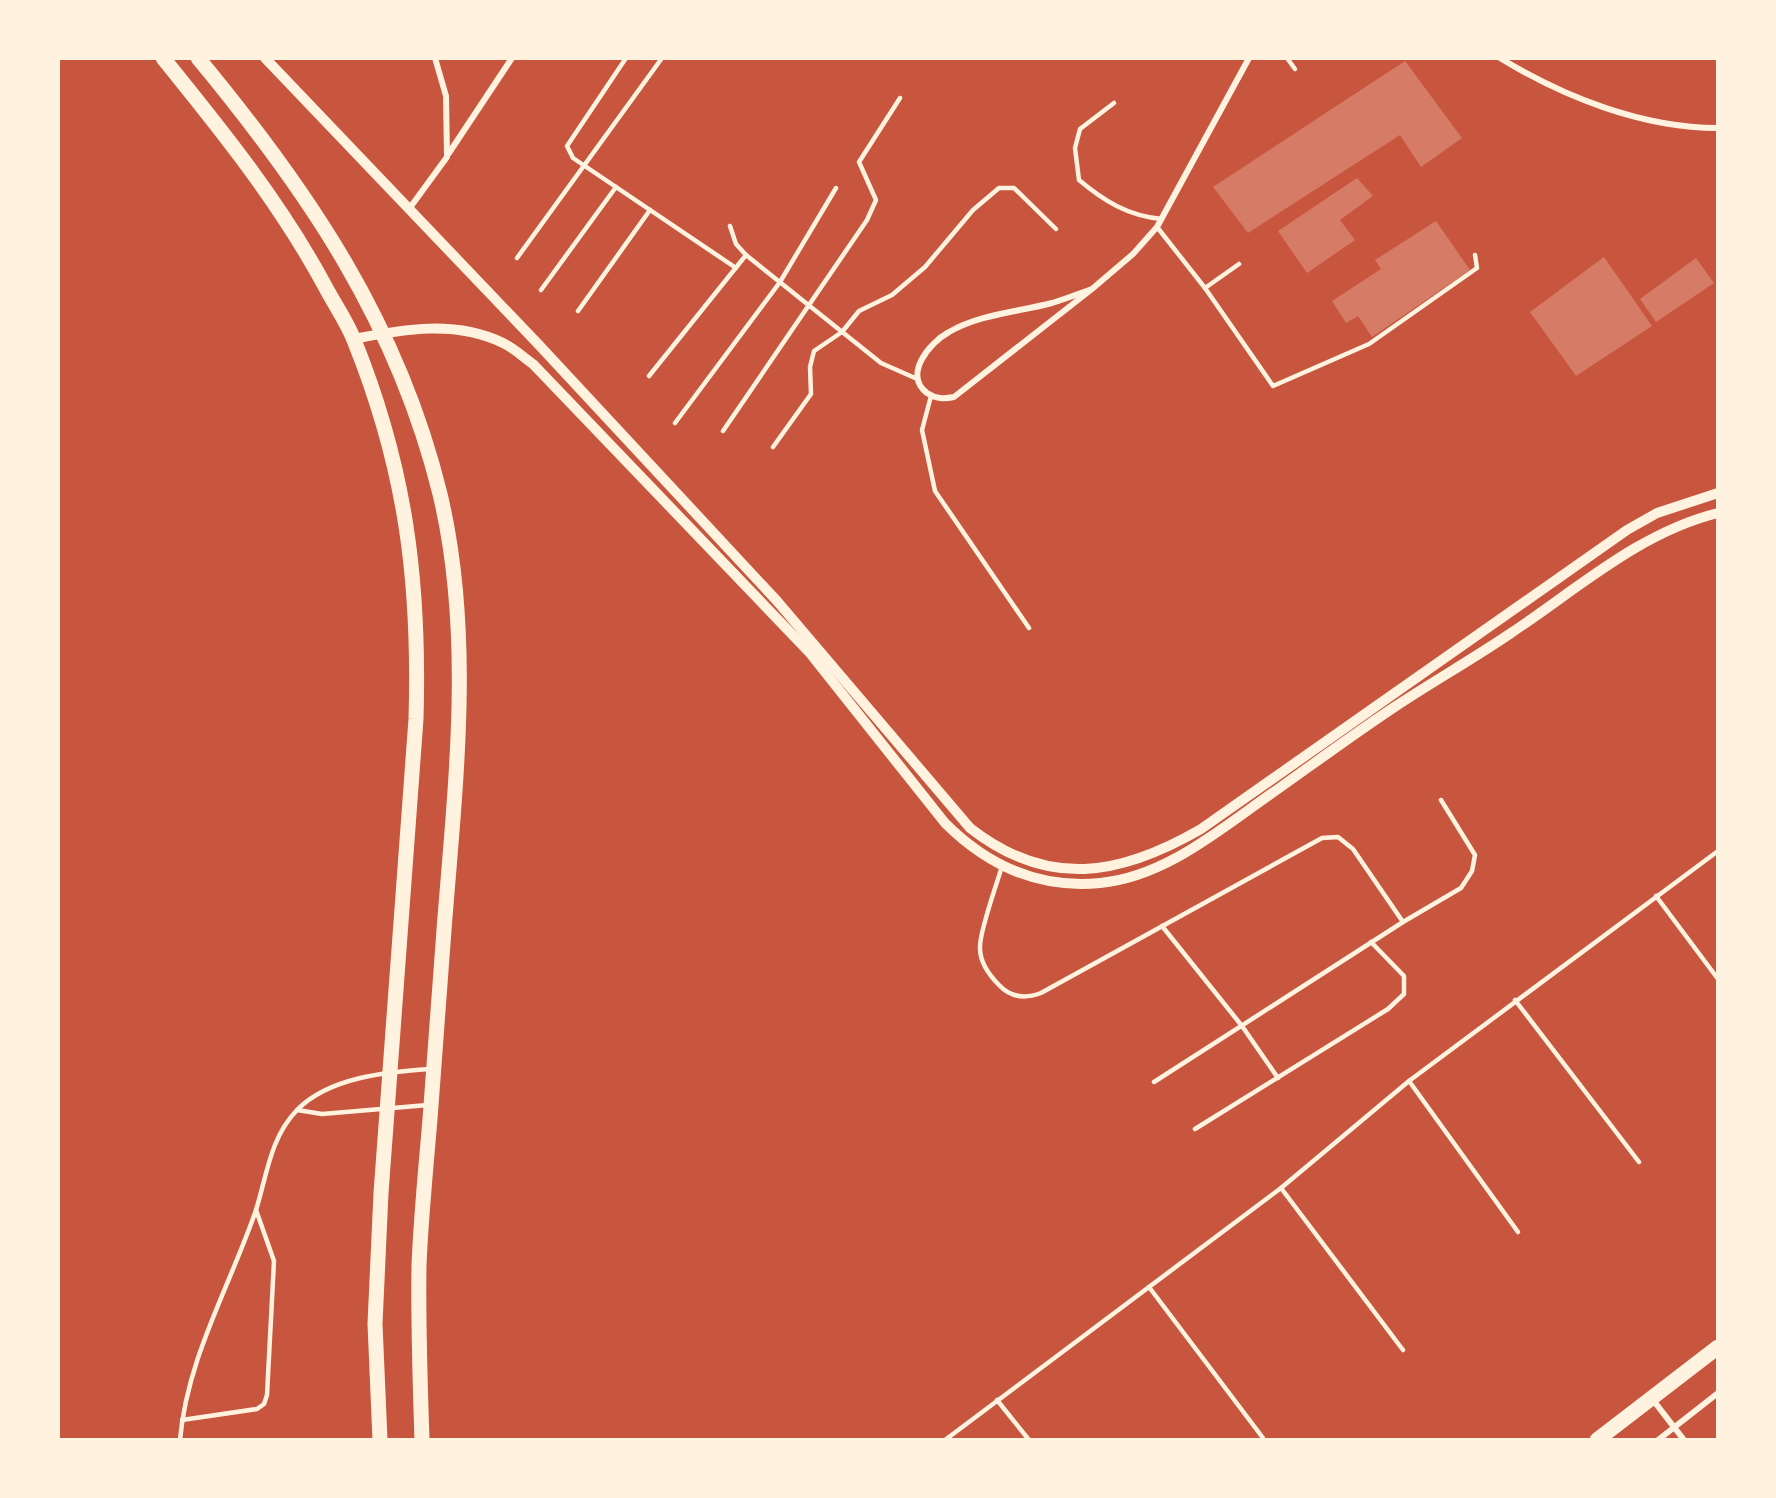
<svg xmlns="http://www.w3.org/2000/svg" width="1776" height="1498" viewBox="0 0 1776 1498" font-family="Commissioner,sans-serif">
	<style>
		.building { fill: #d67c66 }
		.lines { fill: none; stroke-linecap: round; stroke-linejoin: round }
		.service { stroke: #fff3e0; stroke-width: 4.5 }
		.minor { stroke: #fff3e0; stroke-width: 6 }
		.tertiary { stroke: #fff3e0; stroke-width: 10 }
		.primary { stroke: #fff3e0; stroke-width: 15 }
	</style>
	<rect width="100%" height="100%" fill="#c8553d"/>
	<g class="building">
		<polygon points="1405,61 1462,138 1421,167 1400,135 1248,233 1213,187"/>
		<polygon points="1357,178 1373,196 1340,220 1355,240 1307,273 1278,231"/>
		<polygon points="1436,221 1470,270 1372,337 1358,316 1346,323 1332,301 1381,269 1375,260"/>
		<polygon points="1604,257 1652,326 1576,376 1530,312"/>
		<polygon points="1696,258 1714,283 1656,322 1640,299"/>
	</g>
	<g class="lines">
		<g class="service">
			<polyline points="626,58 567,146 573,158 736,268"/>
			<polyline points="1287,58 1295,69"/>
			<path d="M1114,103L1080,129L1075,148L1079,180C1104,201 1128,216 1162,219"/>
			<polyline points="730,226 736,244 746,255 881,363 915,378"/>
			<polyline points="1157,227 1205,288 1239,264"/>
			<polyline points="517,258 662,58"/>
			<polyline points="1205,288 1273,386 1369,344 1477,268 1475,255"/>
			<polyline points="541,290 616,187"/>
			<polyline points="578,311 650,210"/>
			<polyline points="649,376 746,255"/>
			<polyline points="931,396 922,430 935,491 1029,628"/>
			<polyline points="675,423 780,282 836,188"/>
			<polyline points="723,431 867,220 876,200 859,162 900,98"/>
			<polyline points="773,447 811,394 810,367 814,351 842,332 859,311 892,295 925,267 973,210 999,188 1014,188 1056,229"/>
			<path d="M1002,866C997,884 979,932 980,948C980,962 989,975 999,985C1011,998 1025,999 1041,993L1322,838L1338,837L1353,849L1403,922"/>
			<polyline points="1656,896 1718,979"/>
			<polyline points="1162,926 1242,1026 1278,1078"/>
			<polyline points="1515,1000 1639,1162"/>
			<polyline points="1409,1081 1518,1232"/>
			<polyline points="1154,1082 1403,922 1461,888 1472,871 1475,855 1441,800"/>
			<polyline points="297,1110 322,1114 428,1105"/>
			<polyline points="1195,1129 1388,1009 1404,994 1404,976 1371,942"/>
			<polyline points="1281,1188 1403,1350"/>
			<polyline points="1149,1287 1263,1438"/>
			<polyline points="997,1400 1029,1440"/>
			<polyline points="182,1420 257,1409 264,1404 267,1395 274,1261 256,1210"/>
			<path d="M180,1440C187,1358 230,1286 256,1210C267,1175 270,1138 297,1110C329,1077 387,1072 430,1069"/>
			<polyline points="945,1440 1281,1188 1409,1081 1718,851"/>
		</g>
		<g class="minor">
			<path d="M1500,58C1564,97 1642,128 1718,128"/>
			<polyline points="449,153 512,58"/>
			<polyline points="409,209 447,157 446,96 435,58"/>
			<path d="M1092,289C1078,294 1065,299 1052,303C1018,312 980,314 949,332C929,343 903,375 927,393C936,399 944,399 954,397L1092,289L1133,254L1157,227L1249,58"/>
			<polyline points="1653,1400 1684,1440"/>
			<polyline points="1658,1440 1718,1393"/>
		</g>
		<g class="tertiary">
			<path d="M265,58L539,345L777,601L970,828C1048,889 1120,876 1201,829L1627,530L1657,513L1718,493"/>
			<path d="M354,339C403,329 456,320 503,343C514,348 523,357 533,364L809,652L945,823C987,865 1039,889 1100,883C1167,877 1224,826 1278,789C1316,762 1354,734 1393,708C1432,682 1473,659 1511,633C1576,590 1640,532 1718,513"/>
		</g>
		<g class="primary">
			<path d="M163,58C223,132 281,204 326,288C335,305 347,322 354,340C406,469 420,581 416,719L381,1193L375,1324L380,1440"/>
			<path d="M198,58C309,192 398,323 440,494C474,636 455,787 444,930C439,993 435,1056 430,1119C426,1167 421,1216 419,1265C418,1323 420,1381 422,1440"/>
			<polyline points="1597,1440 1718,1347"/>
		</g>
	</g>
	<rect width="1776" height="1498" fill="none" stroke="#fff3e0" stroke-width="120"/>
</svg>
